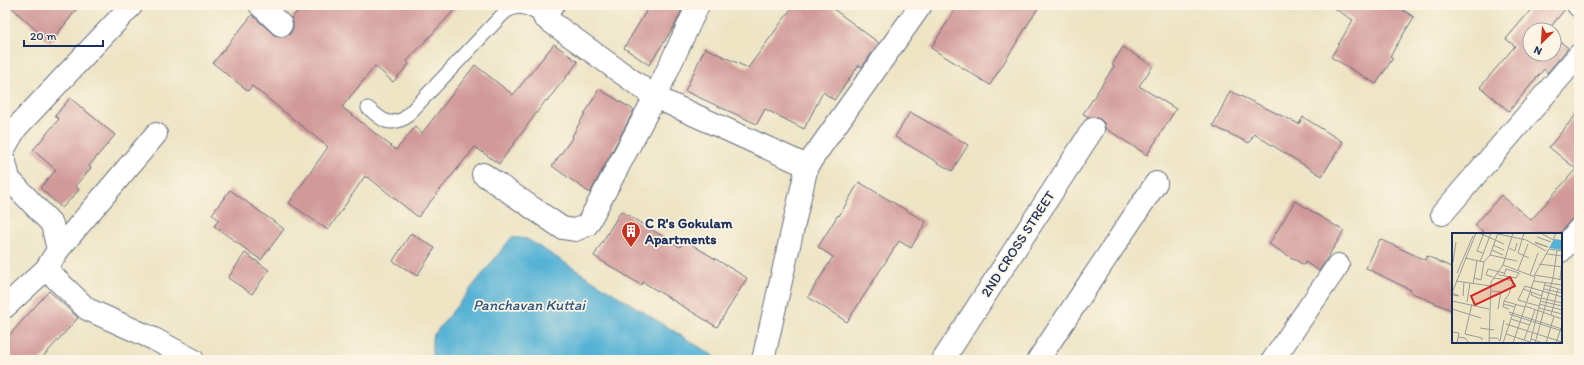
<svg xmlns="http://www.w3.org/2000/svg" width="1584" height="365" viewBox="0 0 1584 365" font-family="Itim,sans-serif">
	<style>
		.water { fill: #57b2d5; stroke: #39709a }
		.building { fill: #d19a98 }
		.lines { fill: none; stroke-linecap: round; stroke-linejoin: round }
		.service-casing { stroke: #646e82; stroke-width: 15 }
		.minor-casing { stroke: #646e82; stroke-width: 24 }
		.tertiary-casing { stroke: #646e82; stroke-width: 24 }
		.service { stroke: #fff; stroke-width: 13 }
		.minor { stroke: #fff; stroke-width: 22 }
		.tertiary { stroke: #fff; stroke-width: 22 }
		.labels { text-anchor: middle; dominant-baseline: central; stroke-width: 3.5; stroke-linejoin: round; paint-order: stroke }
		.poi-label { font-size: 14px; font-weight: bold; fill: #1b2f5e; stroke: #fcf5e5; text-anchor: start }
		.street-label { font-size: 14px; fill: #1b2f5e; stroke: #fcf5e5 }
		.water-label { font-size: 15px; font-style: italic; fill: #2d5682; stroke: #fcf5e5 }
		.inset-road { fill: none; stroke: #999c9b; stroke-width: 1 }
		.view { fill: #d62828; fill-opacity: 0.15; stroke: #d62828; stroke-width: 2 }
		.inset-edge { fill: none; stroke: #1b2f5e; stroke-width: 2 }
	</style>
	<rect width="100%" height="100%" fill="#fcf5e5"/>
	<filter id="ink" filterUnits="userSpaceOnUse"><feTurbulence type="fractalNoise" baseFrequency=".025" numOctaves="2"/><feDisplacementMap in="SourceGraphic" scale="8" xChannelSelector="R" yChannelSelector="G"/><feConvolveMatrix kernelMatrix="1 2 1 2 8 2 1 2 1" color-interpolation-filters="sRGB"/></filter>
	<filter id="wash" filterUnits="userSpaceOnUse"><feTurbulence type="fractalNoise" baseFrequency=".012" numOctaves="4" result="noise"/><feDisplacementMap in="SourceGraphic" scale="16" xChannelSelector="R" yChannelSelector="G"/><feGaussianBlur stdDeviation="0.9" result="paint"/><feColorMatrix in="noise" values="0 0 0 0 0 0 0 0 0 0 0 0 0 0 0 0 0 1.4 0 .05"/><feComposite in="paint" operator="in"/></filter>
	<g filter="url(#wash)">
		<rect width="100%" height="100%" fill="#ede4c4"/>
		<polygon class="water" points="512,237 527,239 720,360 435,360 432,358 432,337"/>
		<g id="blocks">
			<g class="building">
				<polygon points="9,5 80,5 50,43"/>
				<polygon points="304,5 459,5 407,61 409,64 393,82 375,66 342,107 396,150 415,127 422,133 475,65 513,95 554,44 578,62 547,101 546,100 499,164 475,147 418,217 368,177 367,178 365,176 328,230 289,203 328,147 252,86 248,91 213,63 252,15 273,34 278,37 284,37 290,34 293,28 293,22 291,18"/>
				<polygon points="650,5 684,5 675,25 649,65 624,48"/>
				<polygon points="794,5 828,5 879,43 862,67 859,65 834,100 823,92 804,129 765,109 757,124 685,91 705,48 748,68"/>
				<polygon points="958,5 1040,5 990,85 931,48"/>
				<polygon points="1329,5 1395,5 1414,17 1390,56 1393,58 1376,84 1331,57 1353,20"/>
				<polygon points="1535,5 1566,5 1566,8 1548,30 1530,30 1530,54 1554,54 1554,36 1568,48 1547,73 1544,69 1509,111 1480,87 1515,46 1506,39"/>
				<polygon points="1123,47 1153,66 1139,86 1176,109 1147,155 1105,128 1104,123 1100,119 1094,117 1089,117 1083,114 1114,66 1112,65"/>
				<polygon points="599,89 634,110 590,193 552,166 573,137 572,136"/>
				<polygon points="1230,91 1299,124 1303,117 1343,142 1322,176 1254,134 1249,143 1213,126"/>
				<polygon points="70,98 115,135 89,166 91,168 75,186 79,190 62,208 40,188 56,170 33,150 59,119 55,116"/>
				<polygon points="1579,111 1579,217 1574,217 1570,221 1559,234 1486,234 1475,225 1501,195 1531,220 1576,169 1549,147"/>
				<polygon points="910,112 968,145 952,171 895,137"/>
				<polygon points="859,182 926,222 911,248 899,241 847,322 808,297 833,257 818,247 838,215 839,216"/>
				<polygon points="230,190 284,229 261,260 214,226 219,220 212,214"/>
				<polygon points="1295,201 1344,231 1319,271 1305,262 1304,265 1269,244"/>
				<polygon points="621,211 680,247 684,240 747,278 717,327 643,282 641,285 594,256"/>
				<polygon points="411,233 435,248 417,276 393,261"/>
				<polygon points="1380,239 1425,260 1427,256 1453,268 1453,311 1410,292 1411,290 1366,268"/>
				<polygon points="245,253 269,270 252,294 228,278"/>
				<polygon points="49,291 78,318 40,360 5,360 5,340"/>
			</g>
		</g>
	</g>
	<g filter="url(#ink)">
		<use href="#blocks" fill-opacity="0" stroke="#646e82" stroke-width="1"/>
		<g class="lines">
			<defs>
				<path id="service" d="M368,108C383,120 387,127 405,118L504,13C521,2 528,9 544,17"/>
				<g id="minor">
					<polyline points="260,5 281,25"/>
					<polyline points="553,5 544,17 655,97 807,166"/>
					<polyline points="1578,5 1579,6"/>
					<polyline points="5,147 16,128 132,5"/>
					<polyline points="5,162 9,179 52,224 58,250 46,269 87,309 154,339 193,360"/>
					<polyline points="483,174 562,228 575,230 587,225 655,97 698,5"/>
					<polyline points="1442,214 1579,55"/>
					<polyline points="58,250 156,134"/>
					<polyline points="1561,251 1579,229"/>
					<polyline points="5,307 46,269"/>
					<polyline points="943,360 1093,129"/>
					<polyline points="1038,360 1156,183"/>
					<polyline points="1273,360 1338,265"/>
				</g>
				<polyline id="tertiary" points="763,360 807,166 921,5"/>
			</defs>
			<use href="#service" class="service-casing"/>
			<use href="#minor" class="minor-casing"/>
			<use href="#tertiary" class="tertiary-casing"/>
			<use href="#service" class="service"/>
			<use href="#minor" class="minor"/>
			<use href="#tertiary" class="tertiary"/>
		</g>
	</g>
	<defs>
		<symbol id="building-pin" viewBox="-11 -11 22 30"><path d="M0 17L-7.5 6A9.5 9.5 0 1 1 7.5 6Z" fill="#c8321e" stroke="#fcf5e5"/><path d="M-4-6H4V6H1V3H-1V6H-4ZM-2.5-4.3h1.7v1.8h-1.7ZM.8-4.3h1.7v1.8H.8ZM-2.5-1h1.7V.8h-1.7ZM.8-1h1.7V.8H.8Z" fill="#fff"/></symbol>
	</defs>
	<g fill-rule="evenodd">
		<use href="#building-pin" x="620" y="220" width="22" height="30"/>
	</g>
	<g class="labels">
		<g class="poi-label">
			<text x="645" y="223">C R's Gokulam<tspan x="645" dy="16">Apartments</tspan></text>
		</g>
		<g class="street-label">
			<text transform="translate(1018 244) rotate(-57)">2ND CROSS STREET</text>
		</g>
		<g class="water-label">
			<text x="529" y="305">Panchavan Kuttai</text>
		</g>
	</g>
	<g transform="translate(1452 233)">
		<rect width="110" height="110" fill="#ede4c4"/>
		<path d="M102,6L110,7V17L97,15Z" fill="#57b2d5"/>
		<path class="inset-road" d="M27,0L52,11M72,0L66,20L77,25M89,0L101,7L104,0M46,1L74,7L94,18M85,4L99,9M83,10L96,14L83,9M41,12L52,17M57,15L63,18L65,10M40,17L51,22M31,20L25,18L32,0M95,21L110,23M38,22L46,0M13,25L32,29L38,22L65,28M1,29L4,9M28,29L39,0M87,31L110,34M51,32L83,44L61,110M66,37L76,11M5,40L21,3M45,40L47,42L64,45L67,40L54,36L52,42M78,42L86,20M82,42L101,45L105,17M82,43L97,16L110,18M41,44L34,42L36,36L52,40M22,45L29,47L32,29M41,45L58,47L61,49L57,61L52,68L73,74M108,46L110,30M4,48L39,53M82,48L110,52M21,51L25,28M93,52L110,57M71,56L90,63M92,56L110,60M40,58L49,59L46,76M80,59L79,62L89,66M0,60L24,0M1,62L7,63L1,60M11,63L12,49M89,65L110,70M0,68L37,76M52,68L51,74L57,76M88,68L110,73M15,69L18,50M20,71L13,101L30,105V107M51,71L63,74M87,71L110,77M73,73L110,86M87,73L66,67L73,53L110,64M87,75L110,81M0,76L29,85M57,79L110,96M57,81L110,98M99,82L106,56M59,86L78,92M54,91L110,109M28,95L42,97M0,99L7,100L5,110M54,101L81,110M6,104L13,105L17,110M37,105H45L48,108L52,87M79,106L91,110M72,107L83,77M37,110L39,49L51,32L61,0M51,110L64,71M78,110L93,50M83,110L101,45L110,47M94,110L102,83M104,110L110,92"/>
		<path class="view" d="M58,44L63,53L23,72L19,63Z"/>
		<rect width="110" height="110" class="inset-edge"/>
	</g>
	<rect width="1584" height="365" fill="none" stroke="#fcf5e5" stroke-width="20"/>
	<g transform="translate(1542 42) rotate(205)"><circle r="19" fill="#fcf5e5" stroke="#a2a6af"/>
	<path d="M0-3L7 15L0 10L-7 15Z" fill="#c8321e"/>
	<text y="-6" font-size="11" font-weight="bold" text-anchor="middle" fill="#1b2f5e">N</text>
	</g>
	<path d="M24 40v6h79v-6" fill="none" stroke="#1b2f5e" stroke-width="2"/>
	<text x="30" y="40" font-size="12" fill="#1b2f5e" stroke="#fcf5e5" stroke-width="3" paint-order="stroke">20 m</text>
</svg>
